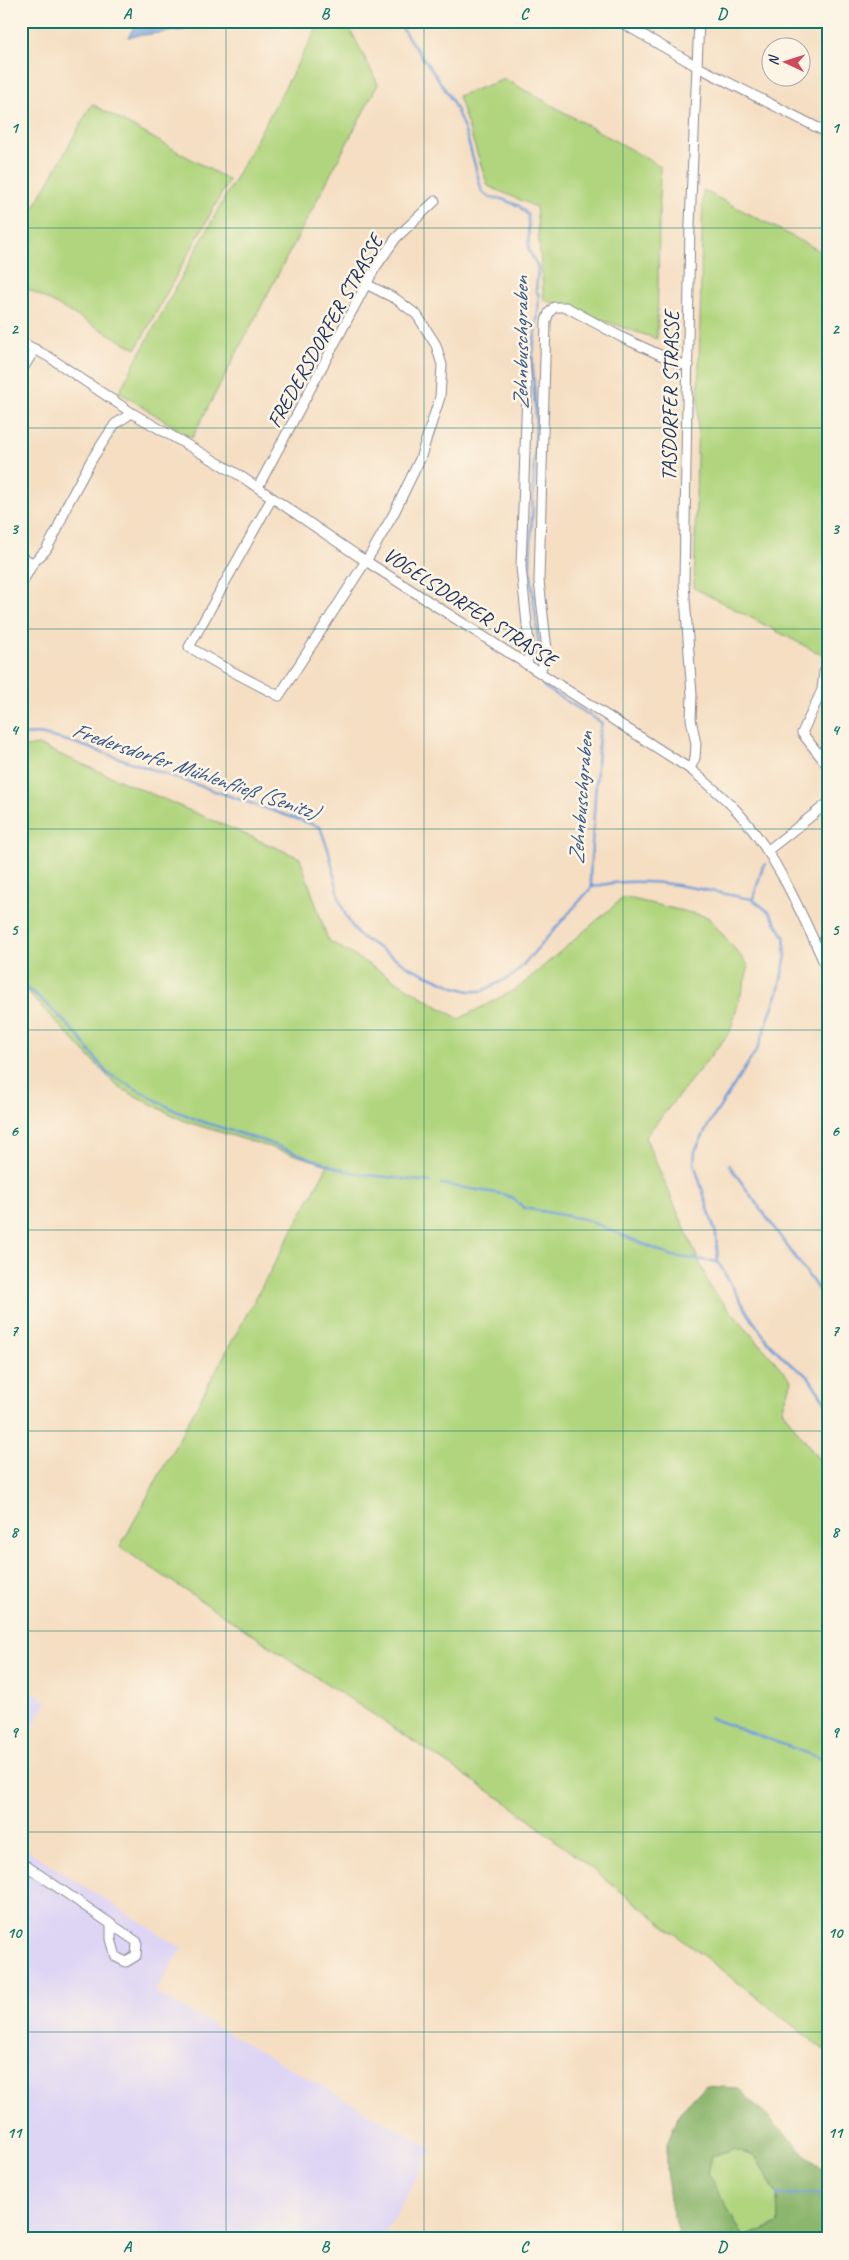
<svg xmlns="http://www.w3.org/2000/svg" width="849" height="2260" viewBox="0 0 849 2260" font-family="Caveat,sans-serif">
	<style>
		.built { fill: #ded5f5 }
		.green { fill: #b1d57e; stroke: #66826e }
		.forest { fill: #8cb66d; stroke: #547266; fill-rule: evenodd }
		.water { fill: #6f9ed8; stroke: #45669b }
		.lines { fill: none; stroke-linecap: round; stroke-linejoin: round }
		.stream { stroke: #6f9ed8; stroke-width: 2.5 }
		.minor-casing { stroke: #888690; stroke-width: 11 }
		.minor { stroke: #fff; stroke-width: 9 }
		.grid { fill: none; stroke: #0f766e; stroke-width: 1; stroke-opacity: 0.55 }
		.labels { text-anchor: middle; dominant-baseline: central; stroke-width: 5; stroke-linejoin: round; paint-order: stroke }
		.street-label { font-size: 21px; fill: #1b2f5e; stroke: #fcf5e5 }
		.water-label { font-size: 22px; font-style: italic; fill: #385689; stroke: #fcf5e5 }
		.neatline { fill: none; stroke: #0f766e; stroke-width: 2 }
		.grid-label { font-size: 16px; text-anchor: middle; font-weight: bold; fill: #0f766e }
	</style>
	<rect width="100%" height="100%" fill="#fcf5e5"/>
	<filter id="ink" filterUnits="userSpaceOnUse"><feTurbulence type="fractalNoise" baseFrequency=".02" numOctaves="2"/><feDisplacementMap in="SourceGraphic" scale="10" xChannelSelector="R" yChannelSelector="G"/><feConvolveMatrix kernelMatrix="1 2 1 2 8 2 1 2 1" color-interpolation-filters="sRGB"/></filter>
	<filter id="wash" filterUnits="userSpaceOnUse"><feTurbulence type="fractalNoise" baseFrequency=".0096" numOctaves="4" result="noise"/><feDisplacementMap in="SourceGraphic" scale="20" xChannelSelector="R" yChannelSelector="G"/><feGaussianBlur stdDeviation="1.12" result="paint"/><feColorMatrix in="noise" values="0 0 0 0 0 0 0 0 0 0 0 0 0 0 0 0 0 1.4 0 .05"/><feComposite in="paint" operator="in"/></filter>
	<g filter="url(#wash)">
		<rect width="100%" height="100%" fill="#f5dec2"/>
		<g class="built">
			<polygon points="21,1685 47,1701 21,1748"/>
			<polygon points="21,1846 182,1948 155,1992 433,2149 382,2239 47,2239 21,2225"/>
		</g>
		<g class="green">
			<polygon points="321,21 346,21 378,84 192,438 119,392"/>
			<polygon points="505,79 660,166 657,339 544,300 536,207 488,186 458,96"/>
			<polygon points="92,104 229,180 136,349 21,285 21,231"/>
			<polygon points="703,190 828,255 828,658 694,588"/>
			<polygon points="38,745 300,858 328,940 459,1019 518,988 624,897 708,917 749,966 730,1032 645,1137 711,1289 792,1381 782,1410 828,1472 828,2053 510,1805 120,1547 328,1165 184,1121 118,1087 21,985 21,748"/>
			<polygon points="734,2149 756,2157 777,2195 778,2224 744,2237 708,2174 712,2156"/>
		</g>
		<path class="forest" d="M705,2086L738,2088L828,2176V2239H679L670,2201L667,2170V2144L680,2112ZM734,2149L756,2157L777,2195L778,2224L744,2237L708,2174L712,2156Z"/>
		<polygon class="water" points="137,21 189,21 185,30 128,37"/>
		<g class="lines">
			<g class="stream">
				<path d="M398,21C413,49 437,73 452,101C467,130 474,162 482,192L489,197L502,199L519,206L528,215L529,250L538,268L536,291L539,295L538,313L532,356L536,421L530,566L540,656"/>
				<polyline points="543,682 544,687 602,723 599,735 590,876 592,887"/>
				<path d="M21,735L39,734L72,742L320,827L329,852L340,901L347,918L358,935L411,968L455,987L469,991H482L514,975L592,887C645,873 699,890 752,899L769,912L784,936L786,955L779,989L758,1048L709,1124L695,1151L694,1163L716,1234L718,1262L749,1315L769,1343L789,1363L808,1376L828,1406"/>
				<polyline points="753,899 763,866 766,864"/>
				<polyline points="21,986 34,993 53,1010 79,1037 107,1073 176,1111 200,1121 264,1141 340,1169 360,1174 430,1182"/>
				<polyline points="729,1165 828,1303"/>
				<polyline points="441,1184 502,1194 513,1198 524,1208 584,1219 672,1256 718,1262"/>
				<polyline points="710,1718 826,1760"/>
				<polyline points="777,2195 828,2193"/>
			</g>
		</g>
	</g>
	<g filter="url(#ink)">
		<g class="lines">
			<defs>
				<g id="minor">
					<polyline points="619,21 698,67 828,133"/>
					<path d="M21,342L49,357L132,413L239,475L358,556L690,769C706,782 722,795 736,810C778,856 802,915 828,971"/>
					<polyline points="525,360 527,391 521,567 530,653 526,664"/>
					<polyline points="21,372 35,349"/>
					<polyline points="258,487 375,268 396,238 435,201"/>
					<polyline points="272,498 189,647 222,666 279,696 373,550 394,513 420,459 440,397 442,365 436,345 417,315 396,299 366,284"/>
					<polyline points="21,557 33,563"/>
					<polyline points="21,585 33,563 46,550 57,530 68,503 92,459 115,424 132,413"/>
					<polyline points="824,672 822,690 802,733 828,766"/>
					<polyline points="540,673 547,650 539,581 546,321 549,313 554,307 566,307 623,338 680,364 689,365"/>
					<polyline points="690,769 695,758 696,744 691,719 692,695 684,583 690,223 699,21"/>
					<polyline points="767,851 828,803"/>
					<polyline points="21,1862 137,1942 136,1956 126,1962 116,1957 111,1939 111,1923"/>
				</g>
			</defs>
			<use href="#minor" class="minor-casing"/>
			<use href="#minor" class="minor"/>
		</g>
	</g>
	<path class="grid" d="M226,21V2239M424,21V2239M623,21V2239M21,228H828M21,428H828M21,629H828M21,829H828M21,1030H828M21,1230H828M21,1431H828M21,1631H828M21,1832H828M21,2032H828"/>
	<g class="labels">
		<g class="street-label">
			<text transform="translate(325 331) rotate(-61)">FREDERSDORFER STRASSE</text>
			<text transform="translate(670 396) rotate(-89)">TASDORFER STRASSE</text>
			<text transform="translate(470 607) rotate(33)">VOGELSDORFER STRASSE</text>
		</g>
		<g class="water-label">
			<text transform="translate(521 343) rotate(-90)">Zehnbuschgraben</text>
			<text transform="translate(195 771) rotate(19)">Fredersdorfer Mühlenfließ (Senitz)</text>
			<text transform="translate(581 798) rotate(-86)">Zehnbuschgraben</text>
		</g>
	</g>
	<rect width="849" height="2260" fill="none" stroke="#fcf5e5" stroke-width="55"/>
	<g transform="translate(786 62) rotate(274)"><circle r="24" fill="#fcf5e5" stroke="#a2a6af"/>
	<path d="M0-4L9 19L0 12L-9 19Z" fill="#d1495b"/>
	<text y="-8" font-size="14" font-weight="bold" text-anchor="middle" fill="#1b2f5e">N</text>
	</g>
	<rect x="28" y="28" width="794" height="2204" class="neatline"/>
	<g class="grid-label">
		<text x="127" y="19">A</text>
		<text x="325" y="19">B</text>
		<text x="524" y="19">C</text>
		<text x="722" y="19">D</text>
		<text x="14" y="133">1</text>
		<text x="835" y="133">1</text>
		<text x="14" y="334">2</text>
		<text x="835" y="334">2</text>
		<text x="14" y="534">3</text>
		<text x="835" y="534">3</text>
		<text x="14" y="735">4</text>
		<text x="835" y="735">4</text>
		<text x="14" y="935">5</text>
		<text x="835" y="935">5</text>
		<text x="14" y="1136">6</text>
		<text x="835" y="1136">6</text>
		<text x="14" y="1336">7</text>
		<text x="835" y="1336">7</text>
		<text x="14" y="1537">8</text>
		<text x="835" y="1537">8</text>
		<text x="14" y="1737">9</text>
		<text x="835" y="1737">9</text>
		<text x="14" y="1938">10</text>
		<text x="835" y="1938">10</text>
		<text x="14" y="2138">11</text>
		<text x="835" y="2138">11</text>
		<text x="127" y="2252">A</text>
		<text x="325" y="2252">B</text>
		<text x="524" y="2252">C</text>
		<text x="722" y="2252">D</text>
	</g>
</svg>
